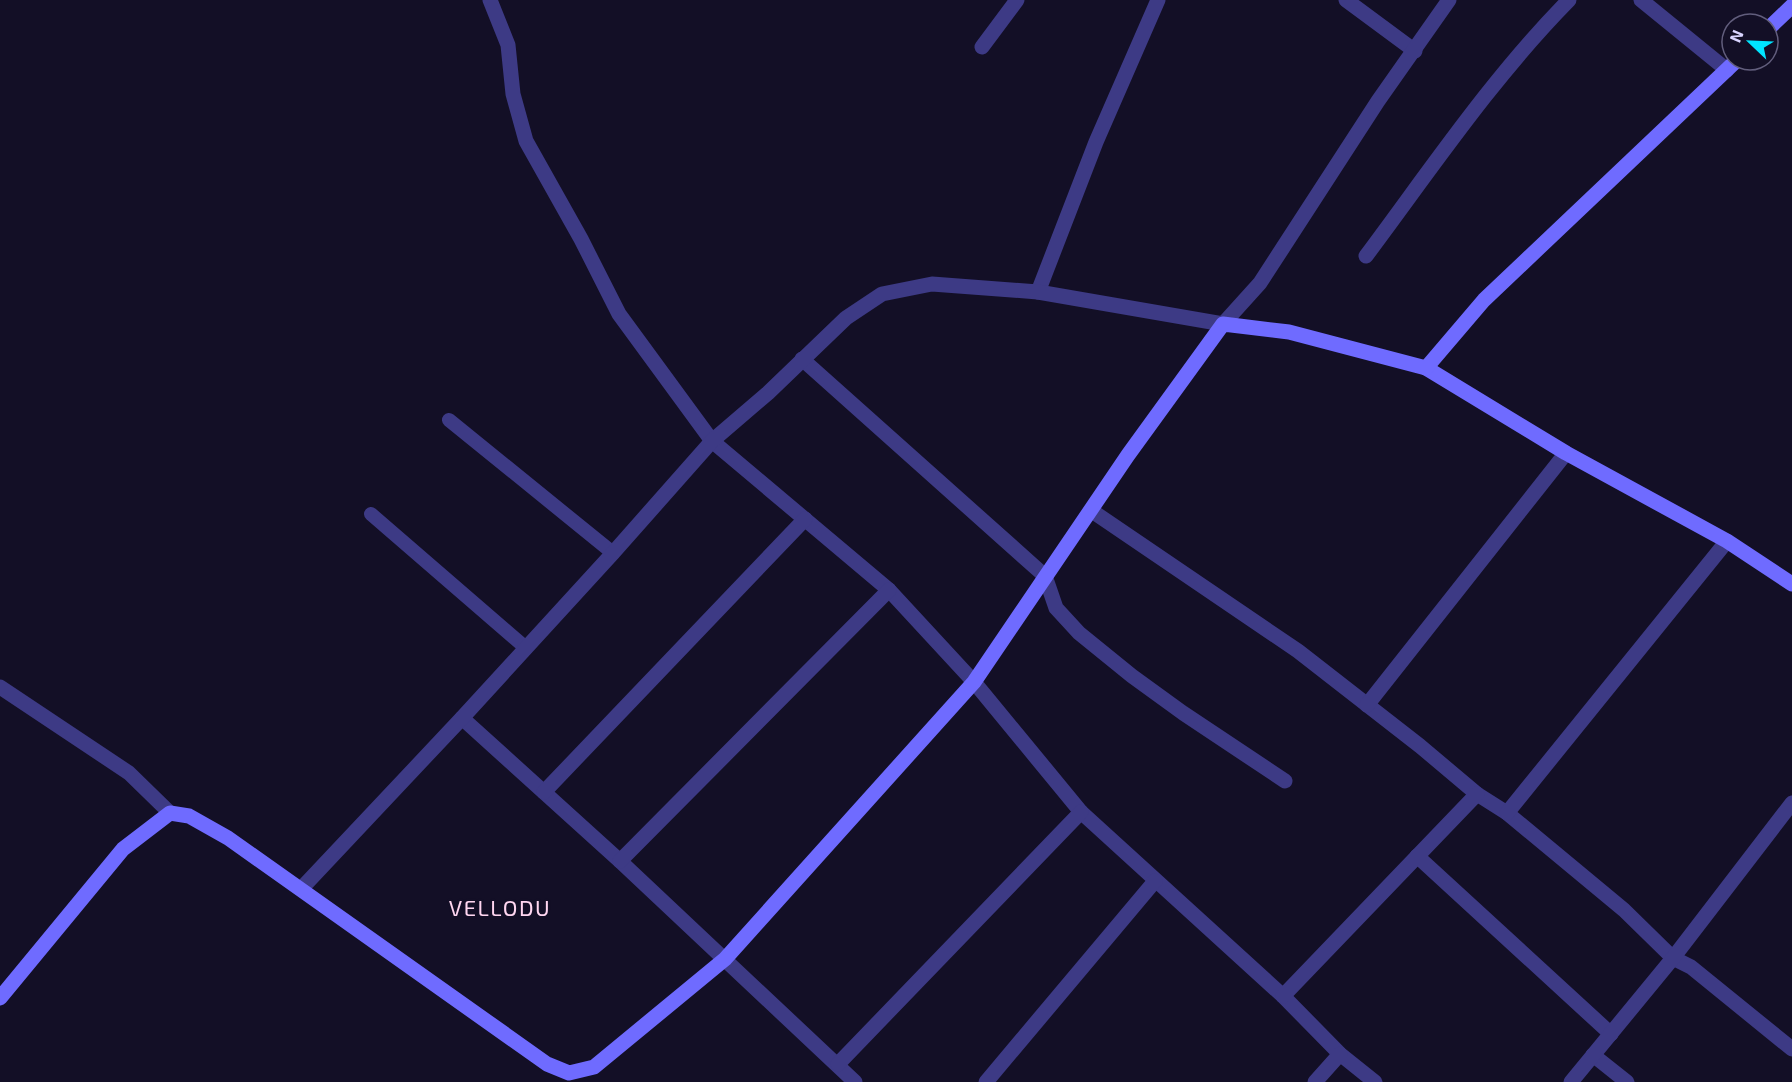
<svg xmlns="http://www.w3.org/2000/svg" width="1792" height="1082" viewBox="0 0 1792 1082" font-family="'Exo 2',sans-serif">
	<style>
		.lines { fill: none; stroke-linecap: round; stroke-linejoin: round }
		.lane { stroke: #3d3a85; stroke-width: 14 }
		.street { stroke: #3d3a85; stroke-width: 15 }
		.secondary { stroke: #6f6bff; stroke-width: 15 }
		.labels { text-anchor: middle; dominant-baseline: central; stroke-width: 4.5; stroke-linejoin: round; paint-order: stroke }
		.quarter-label { font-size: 22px; letter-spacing: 1.5px; fill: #ffd6f0; stroke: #130f26 }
	</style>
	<rect width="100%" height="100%" fill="#130f26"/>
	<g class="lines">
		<g class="lane">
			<polyline points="449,420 613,553"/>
			<polyline points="371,514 526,648"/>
		</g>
		<g class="street">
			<polyline points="490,0 508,45 513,94 526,141 581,239 619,314 712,441 889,590 974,682 1081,812 1283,996 1340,1054 1375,1082"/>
			<polyline points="1346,0 1415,51"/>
			<polyline points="1641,0 1727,70"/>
			<polyline points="982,47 1017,0"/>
			<path d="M1366,256C1431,169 1493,77 1569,0"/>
			<polyline points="1038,292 1096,142 1158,0"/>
			<polyline points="802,359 1045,576 1056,608 1079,633 1132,676 1183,713 1285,781"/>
			<polyline points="1092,511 1298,651 1420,746 1477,794 1507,813 1624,910 1673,958 1691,967 1792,1049"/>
			<polyline points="0,687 129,773 170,813"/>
			<polyline points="1367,705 1566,453"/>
			<polyline points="462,718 620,861 855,1082"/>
			<polyline points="544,792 805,519"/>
			<polyline points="1507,813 1727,541"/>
			<polyline points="1417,856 1611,1034"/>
			<polyline points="620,861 889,590"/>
			<polyline points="301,889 462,718 613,553 712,441 768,393 846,318 882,294 932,284 1038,292 1223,324 1260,283 1378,101 1449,0"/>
			<polyline points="1283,996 1477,794"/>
			<polyline points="1593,1055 1627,1082"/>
			<polyline points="838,1064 1081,812"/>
			<polyline points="986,1082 1155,881"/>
			<polyline points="1315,1082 1340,1054"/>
			<polyline points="1571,1082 1673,958 1792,803"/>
		</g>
		<g class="secondary">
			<polyline points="1768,29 1792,6"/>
			<polyline points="1426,368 1566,453 1727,541 1792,584"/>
			<polyline points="0,998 123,849 170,813 189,816 228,838 547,1064 569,1073 594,1067 725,959 974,682 1128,455 1223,324 1289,332 1426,368 1484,300 1737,60"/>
		</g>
	</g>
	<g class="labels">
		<g class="quarter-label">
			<text x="500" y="907">VELLODU</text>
		</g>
	</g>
	<g transform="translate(1750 42) rotate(293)"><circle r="28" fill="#130f26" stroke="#625e7d" stroke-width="1.5"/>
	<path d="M0-4.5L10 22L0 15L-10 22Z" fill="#00e5ff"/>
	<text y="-9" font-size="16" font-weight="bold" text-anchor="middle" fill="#d9d4ff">N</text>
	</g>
</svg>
